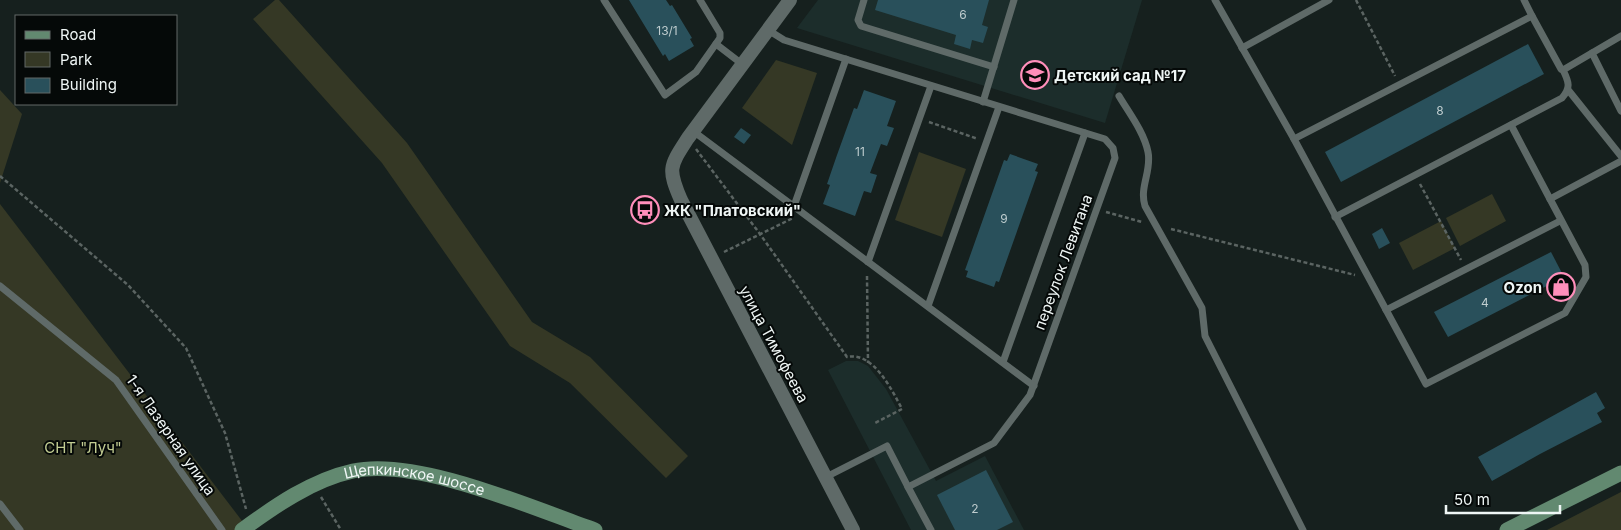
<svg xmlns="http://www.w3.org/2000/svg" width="1621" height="530" viewBox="0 0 1621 530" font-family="Inter,sans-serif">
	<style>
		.built { fill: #1c2d2b }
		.green { fill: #353825 }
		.building { fill: #29505b }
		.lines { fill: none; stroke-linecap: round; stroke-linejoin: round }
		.path { stroke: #5b6462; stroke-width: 2.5; stroke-dasharray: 4 2.5; stroke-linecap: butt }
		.lane { stroke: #5f6a68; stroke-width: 7 }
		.street { stroke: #5f6a68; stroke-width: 14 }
		.secondary { stroke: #628970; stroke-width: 15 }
		.labels { text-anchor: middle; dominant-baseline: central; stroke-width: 4; stroke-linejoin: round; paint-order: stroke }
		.number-label { font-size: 12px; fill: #beccce }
		.poi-label { font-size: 15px; font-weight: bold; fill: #eff6f5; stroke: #050908; text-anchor: start }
		.street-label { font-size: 15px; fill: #eff6f5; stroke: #050908 }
		.park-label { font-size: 15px; fill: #c2cc92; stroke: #050908 }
	</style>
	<rect width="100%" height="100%" fill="#16201e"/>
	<g class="built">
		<polygon points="818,0 1142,0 1105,123 797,28"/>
		<polygon points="846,361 858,361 868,366 886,389 936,481 985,456 1024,530 911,530 828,370"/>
	</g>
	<g class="green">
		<polygon points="275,0 279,0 407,143 532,322 590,357 688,456 666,478 570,383 510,346 382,163 253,19"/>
		<polygon points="776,60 817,73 792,145 742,108"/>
		<polygon points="0,90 22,114 0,183"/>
		<polygon points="919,152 966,169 942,237 895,220"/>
		<polygon points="1492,194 1506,221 1460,246 1446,218"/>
		<polygon points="0,204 249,530 0,530"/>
		<polygon points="1441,221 1455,248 1413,270 1399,243"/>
		<polygon points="1621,492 1621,530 1547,530"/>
	</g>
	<g class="building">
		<polygon points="629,0 666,0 670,6 672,5 692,38 690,39 694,46 669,61 665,54 663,56"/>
		<polygon points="878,0 989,0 982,25 988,27 983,43 972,40 970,49 954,44 956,35 875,10"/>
		<polygon points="1528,44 1544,74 1341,182 1325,152"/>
		<polygon points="864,90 896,101 887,126 894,128 887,146 881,144 870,173 877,175 871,193 864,191 855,216 823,204 830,185 827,184 837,155 854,108 857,109"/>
		<polygon points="741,128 751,135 744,144 734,137"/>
		<polygon points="1010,154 1038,164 1035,171 1038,172 999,282 996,281 994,287 966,277 968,271 965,270 1004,160 1007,161"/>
		<polygon points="1382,228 1390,243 1379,249 1372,234"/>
		<polygon points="1551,252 1564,277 1448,337 1434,312"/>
		<polygon points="1596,392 1605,408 1597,413 1602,422 1540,454 1492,481 1478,457"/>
		<polygon points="986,470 1013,522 997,530 955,530 937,495"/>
	</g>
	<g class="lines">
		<g class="path">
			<polyline points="1356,0 1395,76"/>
			<polyline points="929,122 978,139"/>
			<path d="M696,149L760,234L847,357C873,351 892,390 902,409L875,423"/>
			<polyline points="0,176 128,285 186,348 225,433 246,509"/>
			<polyline points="1420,184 1461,260"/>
			<polyline points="1106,212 1142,222"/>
			<polyline points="1171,229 1355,275"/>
			<polyline points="724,252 793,218"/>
			<polyline points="867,276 868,363"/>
			<polyline points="321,497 341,530"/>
		</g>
		<g class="lane">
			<polyline points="604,0 665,95 696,72 720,38 720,33 700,0"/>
			<polyline points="864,0 858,20 861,26 994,67"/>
			<polyline points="1215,0 1294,139 1426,384 1565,313 1586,277 1585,265 1550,199 1621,161"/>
			<polyline points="1524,0 1532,16"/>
			<polyline points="768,30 784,40 1105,139 1113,148 1115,158 1030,395 994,443 908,487 887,446 826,477"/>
			<polyline points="1621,36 1592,53 1621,111"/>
			<polyline points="716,44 742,64"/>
			<polyline points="1242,48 1329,0"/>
			<polyline points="1569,91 1621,156"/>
			<path d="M1119,96C1129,113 1144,132 1148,152C1152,171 1139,187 1145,206L1202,308L1205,336L1303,530"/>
			<polyline points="983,102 1014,0"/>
			<polyline points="1511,125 1550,199"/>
			<polyline points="693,131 1034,386"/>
			<polyline points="1294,139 1532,16 1561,69"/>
			<polyline points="794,206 846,59"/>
			<path d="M1335,217L1562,98C1571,88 1569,82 1563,70L1592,53"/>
			<polyline points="868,262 931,86"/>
			<polyline points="0,286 116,380 222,530"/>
			<polyline points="928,306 999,107"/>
			<polyline points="1386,310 1560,221"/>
			<polyline points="1003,362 1085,133"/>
			<polyline points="908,487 931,530"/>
			<polyline points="0,504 20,530"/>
		</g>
		<path class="street" d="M790,0L688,138C670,166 667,168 681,200L853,530"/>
		<g class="secondary">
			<path id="s1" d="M242,530C275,506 312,480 353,471C417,457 532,508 595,530"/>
			<polyline points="1507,530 1621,473"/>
		</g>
	</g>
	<defs>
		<symbol id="school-ring" viewBox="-11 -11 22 22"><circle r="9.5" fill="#050908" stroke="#ff8eba" stroke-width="1.5"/><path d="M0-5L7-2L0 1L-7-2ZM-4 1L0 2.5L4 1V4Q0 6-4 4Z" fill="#ff8eba"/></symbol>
		<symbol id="bus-ring" viewBox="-11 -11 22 22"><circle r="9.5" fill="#050908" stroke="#ff8eba" stroke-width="1.5"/><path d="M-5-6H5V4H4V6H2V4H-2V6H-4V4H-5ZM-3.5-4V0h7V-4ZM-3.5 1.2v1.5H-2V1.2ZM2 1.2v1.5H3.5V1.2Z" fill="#ff8eba"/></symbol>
		<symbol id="shop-ring" viewBox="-11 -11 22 22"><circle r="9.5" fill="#050908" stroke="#ff8eba" stroke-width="1.5"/><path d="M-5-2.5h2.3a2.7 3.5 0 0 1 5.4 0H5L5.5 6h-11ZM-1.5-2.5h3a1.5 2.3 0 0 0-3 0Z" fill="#ff8eba"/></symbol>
	</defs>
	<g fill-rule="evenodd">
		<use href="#school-ring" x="1019" y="59" width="32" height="32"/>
		<use href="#bus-ring" x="629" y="194" width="32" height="32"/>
		<use href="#shop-ring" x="1545" y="271" width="32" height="32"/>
	</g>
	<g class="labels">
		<g class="number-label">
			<text x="963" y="14">6</text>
			<text x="667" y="30">13/1</text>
			<text x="1440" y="110">8</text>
			<text x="860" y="151">11</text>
			<text x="1004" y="218">9</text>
			<text x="1485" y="302">4</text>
			<text x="975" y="508">2</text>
		</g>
		<g class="poi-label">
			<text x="1054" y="75">Детский сад №17</text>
			<text x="664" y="210">ЖК "Платовский"</text>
			<text x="1542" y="287" text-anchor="end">Ozon</text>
		</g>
		<g class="street-label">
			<text transform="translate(1063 262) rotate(-70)">переулок Левитана</text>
			<text transform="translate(774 344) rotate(62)">улица Тимофеева</text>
			<text transform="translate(171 435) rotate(55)">1-я Лазерная улица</text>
			<text stroke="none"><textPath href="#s1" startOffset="189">Щепкинское шоссе</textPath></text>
		</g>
		<g class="park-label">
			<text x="83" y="447">СНТ "Луч"</text>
		</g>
	</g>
	<rect x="15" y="15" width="162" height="90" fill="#050908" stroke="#636867"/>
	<rect x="25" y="31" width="25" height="8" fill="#628970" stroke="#636867"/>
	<text x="60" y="40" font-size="15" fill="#eff6f5">Road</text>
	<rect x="25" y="52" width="25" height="15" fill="#353825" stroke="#636867"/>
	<text x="60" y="65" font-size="15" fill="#eff6f5">Park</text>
	<rect x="25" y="78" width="25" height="15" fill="#29505b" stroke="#636867"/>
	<text x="60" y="90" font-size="15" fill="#eff6f5">Building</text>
	<path d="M1446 505v8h114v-8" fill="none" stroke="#eff6f5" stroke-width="2.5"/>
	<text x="1454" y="505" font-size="15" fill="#eff6f5" stroke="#050908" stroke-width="4" paint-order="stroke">50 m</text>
</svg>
